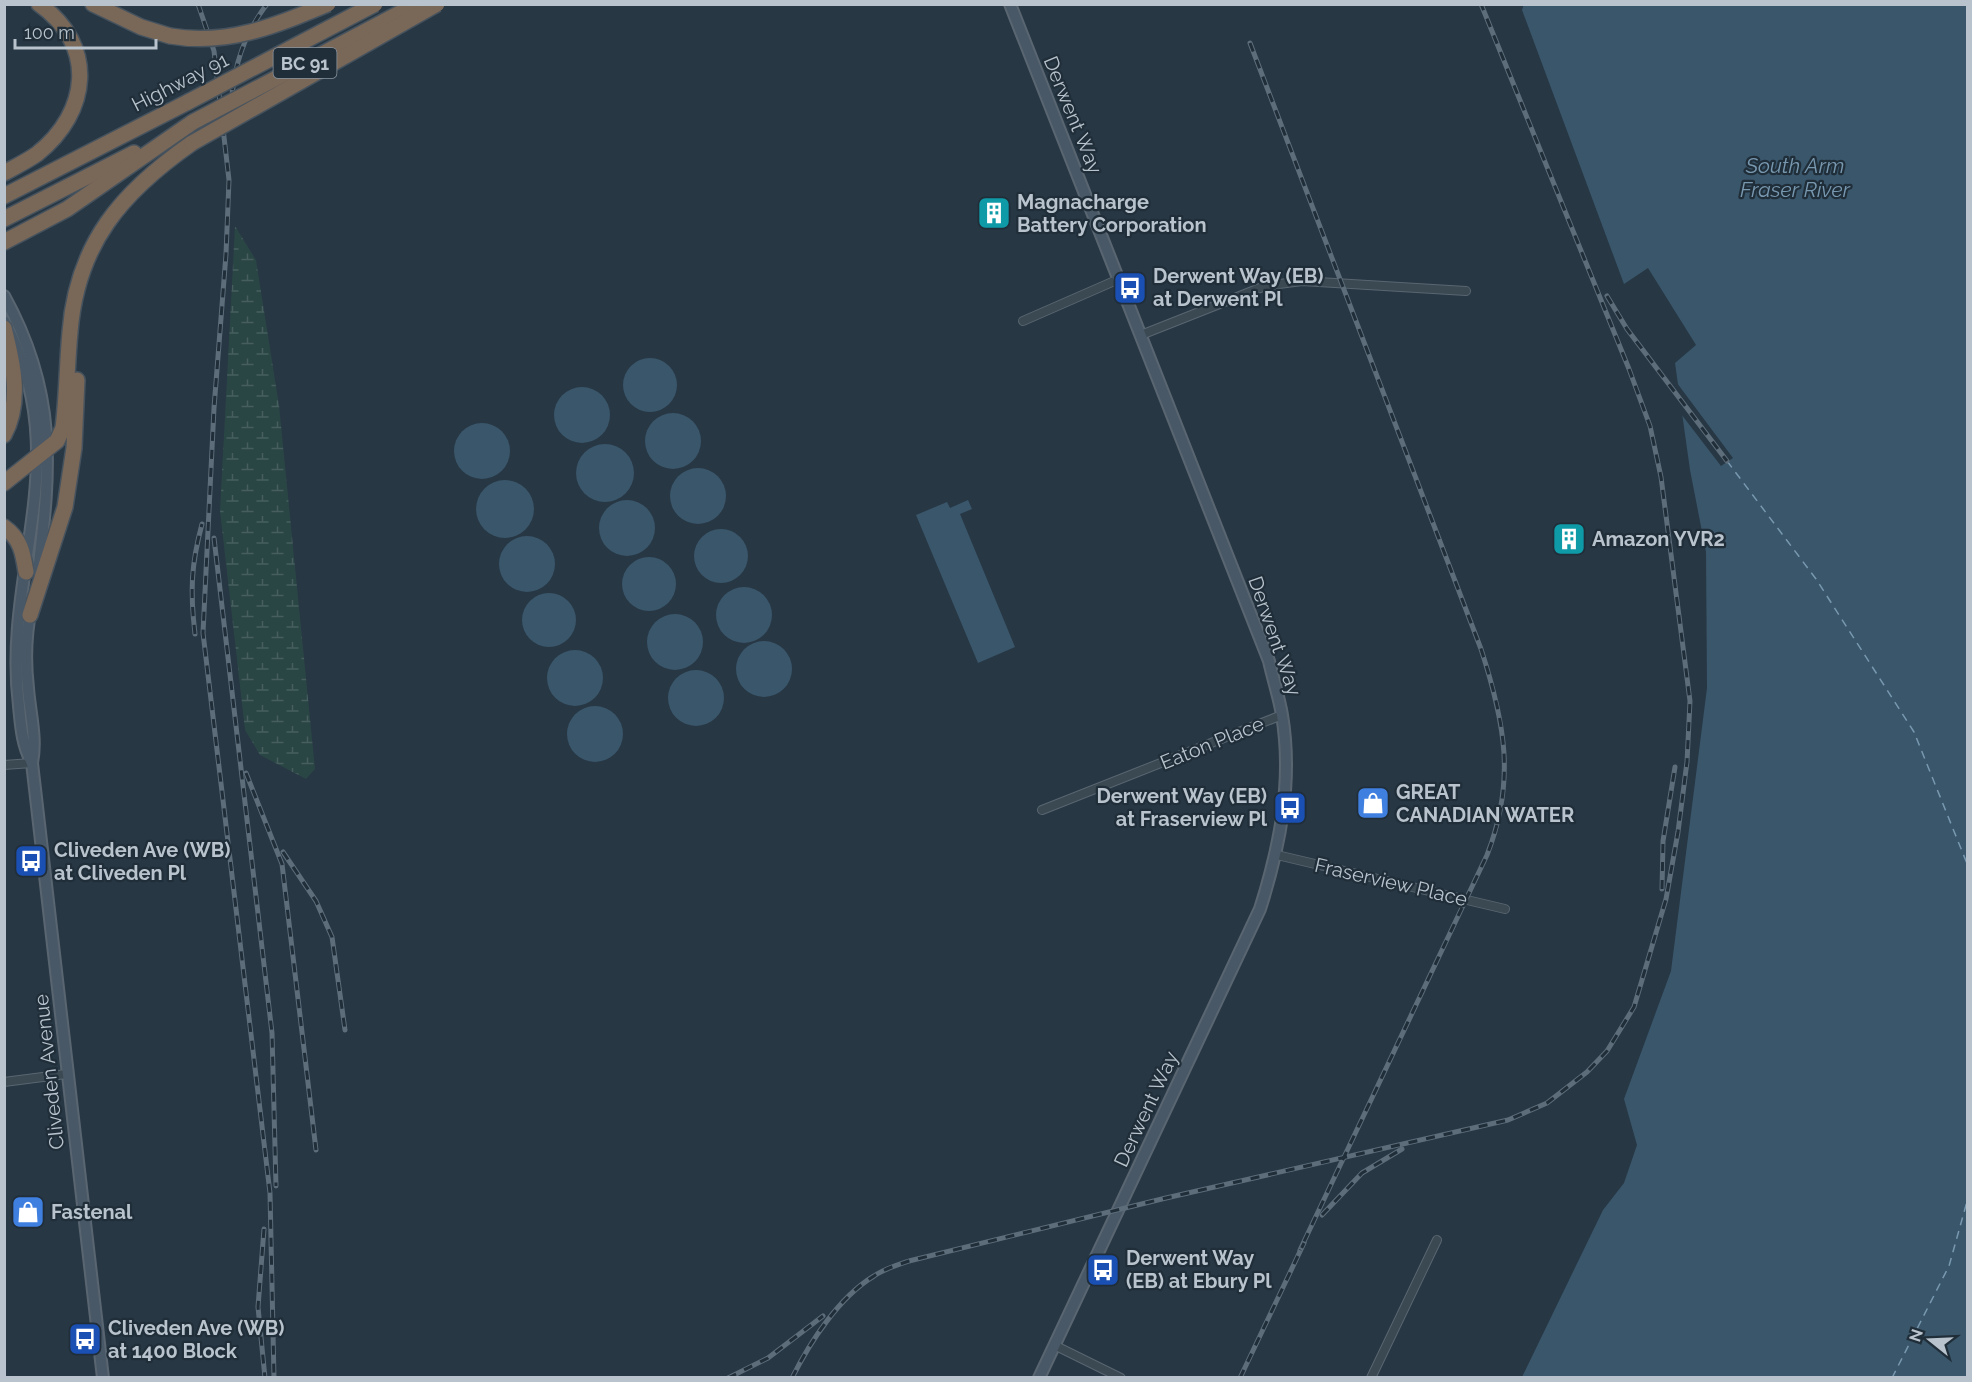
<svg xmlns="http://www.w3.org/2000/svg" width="1972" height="1382" viewBox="0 0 1972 1382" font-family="Raleway,sans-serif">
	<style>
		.wetland { fill: url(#wetland-marsh) }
		.water { fill: #3a566b }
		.pier { fill: #273744 }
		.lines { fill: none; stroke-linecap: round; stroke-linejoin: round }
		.ferry { stroke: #7898b0; stroke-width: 1.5; stroke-dasharray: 8 6; stroke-linecap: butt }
		.street-casing { stroke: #596671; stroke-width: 10 }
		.secondary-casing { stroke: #596671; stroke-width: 14 }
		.highway-casing { stroke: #46535e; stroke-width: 18 }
		.street { stroke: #3b4953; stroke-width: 8 }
		.secondary { stroke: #495866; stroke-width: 10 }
		.highway { stroke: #796758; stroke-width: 15 }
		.rail-casing { stroke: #5d6d7a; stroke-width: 5 }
		.rail { stroke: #202e39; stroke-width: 3; stroke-dasharray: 9; stroke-linecap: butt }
		.highway-bridge-casing { stroke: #46535e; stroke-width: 18; stroke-linecap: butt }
		.highway-bridge { stroke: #796758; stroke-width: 15 }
		.labels { text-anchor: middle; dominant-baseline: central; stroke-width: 4.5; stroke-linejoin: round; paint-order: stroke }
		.shield { fill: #202e39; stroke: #8a96a1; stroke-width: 1.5 }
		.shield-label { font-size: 18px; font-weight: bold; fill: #b8c3cd }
		.street-label { font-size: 20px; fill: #b8c3cd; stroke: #202e39 }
		.poi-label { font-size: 20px; font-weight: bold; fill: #b8c3cd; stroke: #202e39; text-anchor: start }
		.water-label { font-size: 21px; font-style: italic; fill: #7898b0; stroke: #202e39 }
	</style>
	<defs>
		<pattern id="wetland-marsh" width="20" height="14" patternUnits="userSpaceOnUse" patternTransform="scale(1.5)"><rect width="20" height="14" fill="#294544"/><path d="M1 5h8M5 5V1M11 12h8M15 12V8" fill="none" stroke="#465e5e"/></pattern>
	</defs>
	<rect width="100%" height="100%" fill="#273744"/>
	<polygon class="wetland" points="235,226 256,260 279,405 315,769 306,779 260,755 245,730 220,511"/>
	<g class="water">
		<polygon points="1524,4 1967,5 1967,1377 1522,1377 1603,1210 1624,1183 1637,1145 1624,1099 1671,971 1707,688 1706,552 1690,470 1675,363 1696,345 1648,268 1624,284 1522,10"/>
		<circle cx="650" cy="385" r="27"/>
		<circle cx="582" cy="415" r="28"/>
		<circle cx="673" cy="441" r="28"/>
		<circle cx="482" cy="451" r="28"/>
		<circle cx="605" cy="473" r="29"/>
		<circle cx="698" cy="496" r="28"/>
		<circle cx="505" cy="509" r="29"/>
		<circle cx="627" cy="528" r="28"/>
		<polygon points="968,500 972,509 960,514 1015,647 978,663 916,515 947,502 950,508"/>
		<circle cx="721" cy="556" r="27"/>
		<circle cx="527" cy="564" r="28"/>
		<circle cx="649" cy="584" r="27"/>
		<circle cx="744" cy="615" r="28"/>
		<circle cx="549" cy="620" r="27"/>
		<circle cx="675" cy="642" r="28"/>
		<circle cx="764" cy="669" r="28"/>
		<circle cx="575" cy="678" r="28"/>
		<circle cx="696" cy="698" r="28"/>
		<circle cx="595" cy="734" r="28"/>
	</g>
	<polygon class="pier" points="1674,379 1733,458 1721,466 1678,410"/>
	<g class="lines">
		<g class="ferry">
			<polyline points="1727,461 1816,579 1914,732 1968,866"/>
			<polyline points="1892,1378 1949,1266 1968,1198"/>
		</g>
		<defs>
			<g id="street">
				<polyline points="1023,321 1119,279"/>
				<polyline points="1141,335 1265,286 1302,281 1466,291"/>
				<polyline points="4,765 32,763"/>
				<polyline points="1042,810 1282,715"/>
				<polyline points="1277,855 1505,909"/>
				<polyline points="4,1082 66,1074"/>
				<polyline points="1054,1345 1121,1378"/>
				<polyline points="1371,1378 1437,1240"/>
			</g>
			<g id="secondary">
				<path d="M1010,4L1269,661C1273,679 1279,697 1282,715C1293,781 1280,846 1260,909L1039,1378"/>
				<path d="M4,296C57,392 51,468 38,572"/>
				<path d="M4,321C78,458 2,569 19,706C21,726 22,745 32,763"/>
				<path d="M31,608C26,633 25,663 28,688C30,714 37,738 32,763L103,1378"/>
			</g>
			<g id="highway">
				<polyline points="93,4 141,27 170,36"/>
				<path d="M4,173C15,167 27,161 37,154C90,112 97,45 39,4"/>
				<polyline points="4,196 188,102"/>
				<polyline points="4,219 134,153"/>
				<polyline points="4,242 67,209 193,122"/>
				<path d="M4,328C13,363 22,402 4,435"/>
				<path d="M4,483L57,441L63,428C67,396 67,364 70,332C77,243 122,192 192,143"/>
				<path d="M4,527C21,539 23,553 26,572"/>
				<polyline points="30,615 65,507 74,448 77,380"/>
			</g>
		</defs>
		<use href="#street" class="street-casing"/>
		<use href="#secondary" class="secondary-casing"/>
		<use href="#highway" class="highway-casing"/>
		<use href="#street" class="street"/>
		<use href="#secondary" class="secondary"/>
		<use href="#highway" class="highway"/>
		<defs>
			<g id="rail">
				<polyline points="198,4 214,51 229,180 226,254 214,408 203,633 270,1193 274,1378"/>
				<path d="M1250,43L1481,649C1505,723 1516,781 1487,855L1300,1250"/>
				<path d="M230,126C231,80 238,42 267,4"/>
				<polyline points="1607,296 1627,329 1727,461"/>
				<polyline points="214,538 272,1033 276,1186"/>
				<path d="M195,634C190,591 191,565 202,524"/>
				<polyline points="246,773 282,864 316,1150"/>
				<polyline points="283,852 316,901 332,937 345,1030"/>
				<polyline points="1662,889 1663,841 1675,767"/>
				<polyline points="1322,1215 1362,1173 1402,1149"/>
				<polyline points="264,1229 258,1307 265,1378"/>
				<polyline points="728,1378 768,1358 823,1316"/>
				<path d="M792,1378C810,1342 839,1297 874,1276C884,1269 897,1265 909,1261L1166,1198L1508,1120L1547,1103L1587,1072L1607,1051L1634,1007L1666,899L1678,832L1687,762L1690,701L1661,477L1650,426L1629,369L1481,4"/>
				<polyline points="1240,1378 1304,1243"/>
			</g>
		</defs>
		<use href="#rail" class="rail-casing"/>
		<use href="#rail" class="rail"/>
		<defs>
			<g id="highway-bridge">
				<path d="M170,36C227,46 275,26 328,4"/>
				<polyline points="188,102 375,4"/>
				<polyline points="193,122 417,4"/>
				<polyline points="192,143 437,4"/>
			</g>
		</defs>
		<use href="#highway-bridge" class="highway-bridge-casing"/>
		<use href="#highway-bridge" class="highway-bridge"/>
	</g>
	<defs>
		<symbol id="building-square" viewBox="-11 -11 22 22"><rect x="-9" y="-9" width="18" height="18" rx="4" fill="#0f9aa8" stroke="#202e39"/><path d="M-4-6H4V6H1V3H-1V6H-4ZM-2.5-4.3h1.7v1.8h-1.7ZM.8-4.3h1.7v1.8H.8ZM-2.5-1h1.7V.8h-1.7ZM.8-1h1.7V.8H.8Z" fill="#fff"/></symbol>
		<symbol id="bus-square" viewBox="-11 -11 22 22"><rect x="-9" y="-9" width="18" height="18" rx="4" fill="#1a4fb4" stroke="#202e39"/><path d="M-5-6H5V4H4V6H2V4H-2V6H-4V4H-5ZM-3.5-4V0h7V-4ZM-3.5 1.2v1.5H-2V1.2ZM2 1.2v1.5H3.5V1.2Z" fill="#fff"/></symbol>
		<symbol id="shop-square" viewBox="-11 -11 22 22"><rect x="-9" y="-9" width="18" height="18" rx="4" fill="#3f7fe0" stroke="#202e39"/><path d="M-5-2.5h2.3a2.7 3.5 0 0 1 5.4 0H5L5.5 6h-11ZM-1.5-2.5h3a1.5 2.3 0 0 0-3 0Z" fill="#fff"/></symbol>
	</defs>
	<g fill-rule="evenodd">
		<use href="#building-square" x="975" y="194" width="38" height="38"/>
		<use href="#bus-square" x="1111" y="269" width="38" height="38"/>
		<use href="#building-square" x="1550" y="520" width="38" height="38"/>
		<use href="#shop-square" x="1354" y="784" width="38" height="38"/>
		<use href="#bus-square" x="1271" y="789" width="38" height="38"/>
		<use href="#bus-square" x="12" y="842" width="38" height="38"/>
		<use href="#shop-square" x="9" y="1193" width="38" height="38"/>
		<use href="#bus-square" x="1084" y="1251" width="38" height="38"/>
		<use href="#bus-square" x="66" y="1320" width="38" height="38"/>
	</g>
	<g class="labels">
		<rect class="shield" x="273.5" y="48" width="63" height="30" rx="4.5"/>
		<g class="shield-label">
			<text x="305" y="63">BC 91</text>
		</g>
		<g class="street-label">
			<text transform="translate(180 82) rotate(-27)">Highway 91</text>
			<text transform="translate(1073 115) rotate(68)">Derwent Way</text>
			<text transform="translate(1275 636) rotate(71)">Derwent Way</text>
			<text transform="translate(1212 743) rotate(-22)">Eaton Place</text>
			<text transform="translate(1391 882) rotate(13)">Fraserview Place</text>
			<text transform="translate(49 1072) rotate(-96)">Cliveden Avenue</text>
			<text transform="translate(1146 1109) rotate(-65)">Derwent Way</text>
		</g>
		<g class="poi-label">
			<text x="1017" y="202">Magnacharge<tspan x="1017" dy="23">Battery Corporation</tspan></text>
			<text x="1153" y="276">Derwent Way (EB)<tspan x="1153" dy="23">at Derwent Pl</tspan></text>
			<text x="1592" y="539">Amazon YVR2</text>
			<text x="1396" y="792">GREAT<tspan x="1396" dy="23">CANADIAN WATER</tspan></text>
			<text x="1267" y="796" text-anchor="end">Derwent Way (EB)<tspan x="1267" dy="23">at Fraserview Pl</tspan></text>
			<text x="54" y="850">Cliveden Ave (WB)<tspan x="54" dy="23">at Cliveden Pl</tspan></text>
			<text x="51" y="1212">Fastenal</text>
			<text x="1126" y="1258">Derwent Way<tspan x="1126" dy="23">(EB) at Ebury Pl</tspan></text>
			<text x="108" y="1328">Cliveden Ave (WB)<tspan x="108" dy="23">at 1400 Block</tspan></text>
		</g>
		<g class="water-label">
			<text x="1795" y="165">South Arm<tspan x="1795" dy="24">Fraser River</tspan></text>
		</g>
	</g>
	<rect width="1972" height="1382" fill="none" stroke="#b8c3cd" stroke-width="12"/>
	<g transform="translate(1930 1340) rotate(288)" stroke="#202e39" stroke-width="4.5" paint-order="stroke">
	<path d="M0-4.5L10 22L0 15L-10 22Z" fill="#b8c3cd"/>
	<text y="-9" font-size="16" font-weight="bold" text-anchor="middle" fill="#b8c3cd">N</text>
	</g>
	<path d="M15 39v9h141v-9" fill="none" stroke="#b8c3cd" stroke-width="3"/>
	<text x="24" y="39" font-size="18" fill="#b8c3cd" stroke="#202e39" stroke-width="4.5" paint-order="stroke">100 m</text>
</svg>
